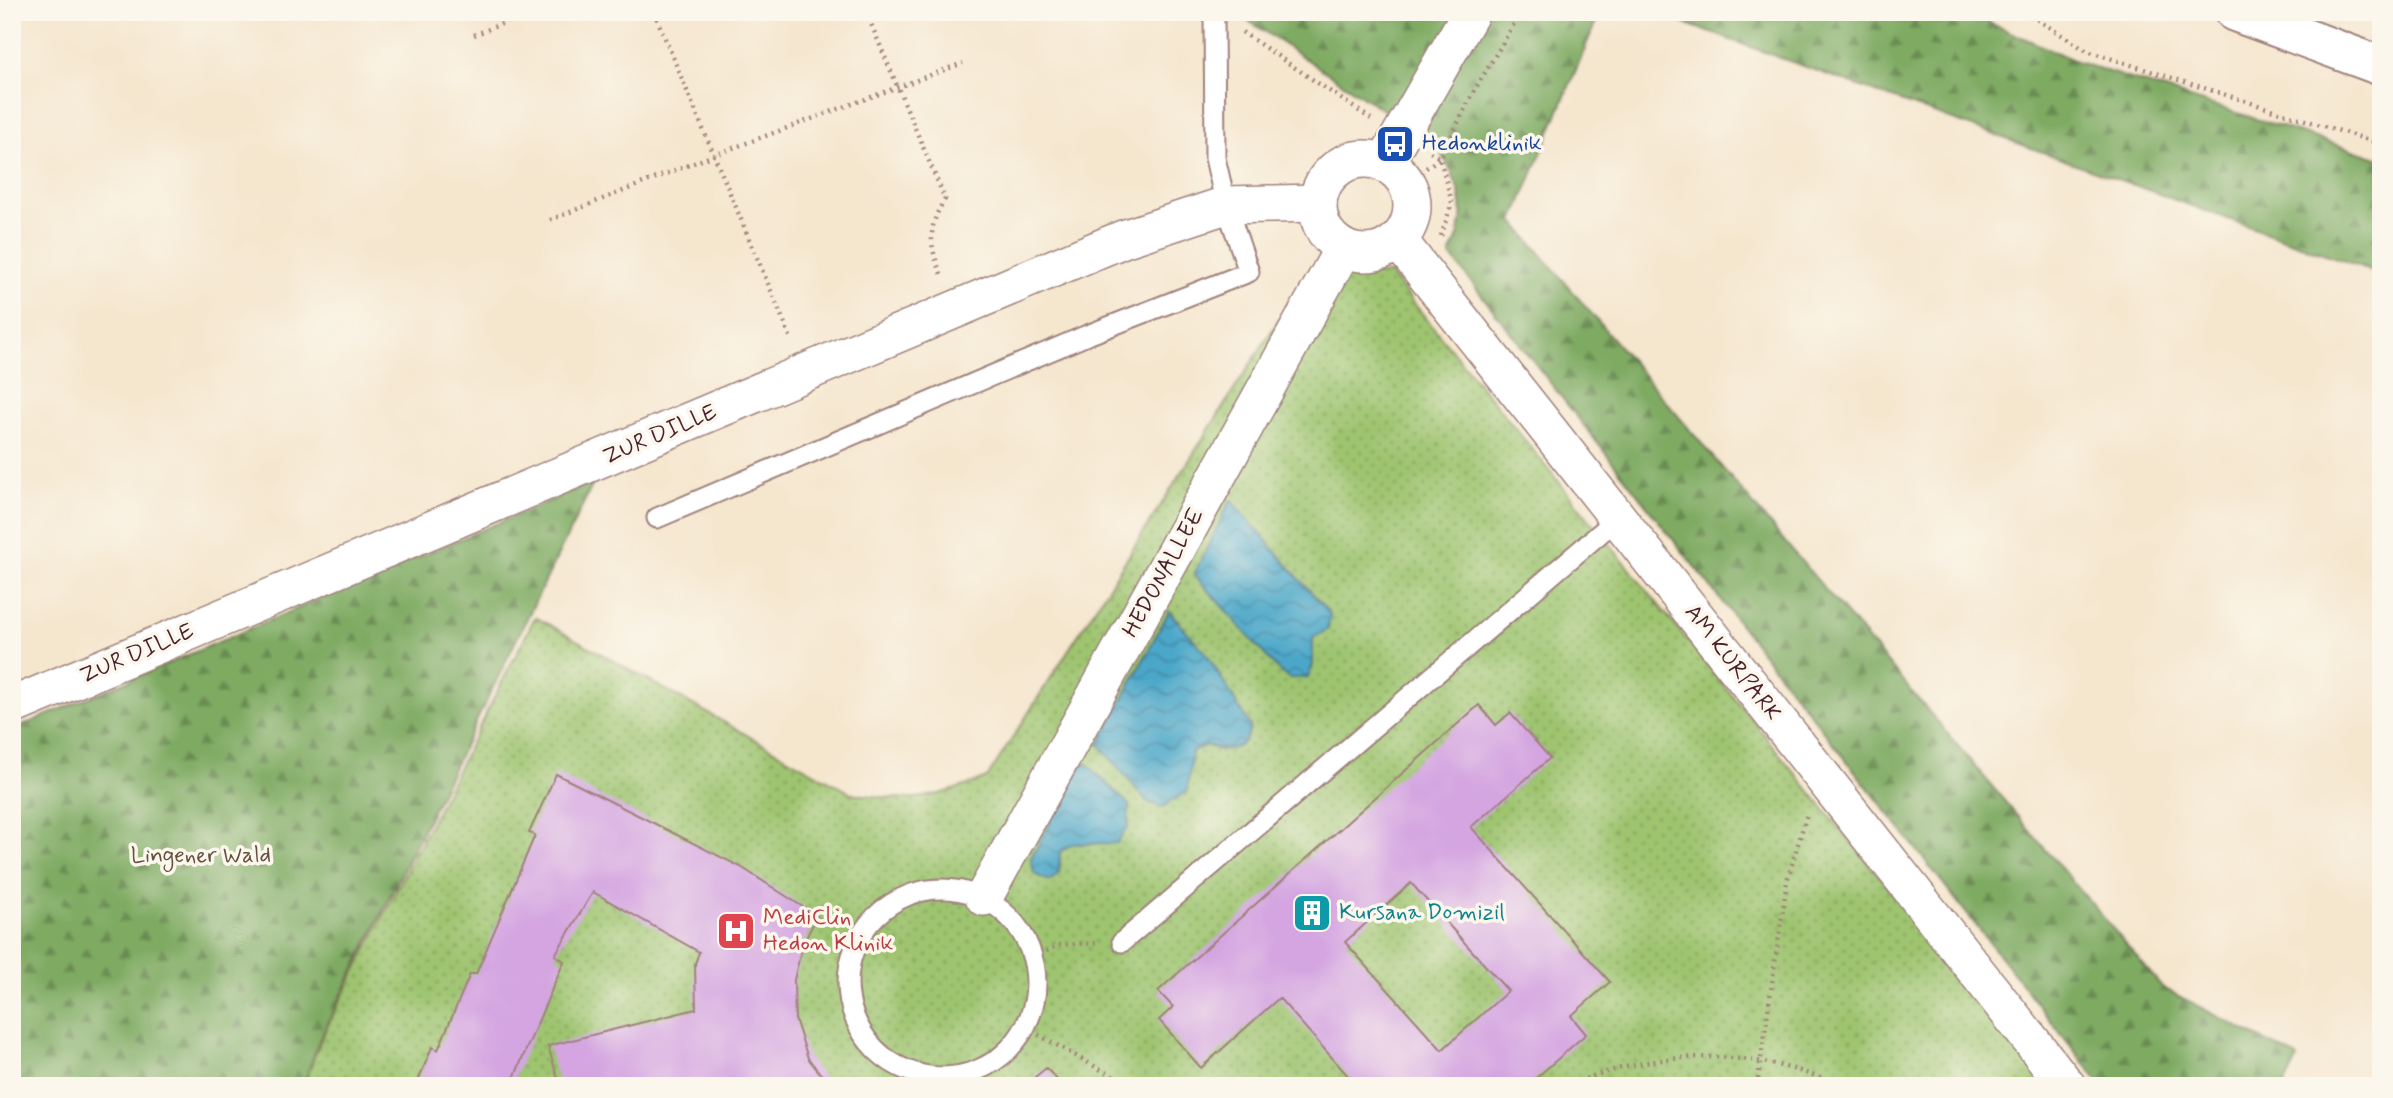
<svg xmlns="http://www.w3.org/2000/svg" width="2393" height="1098" viewBox="0 0 2393 1098" font-family="Mynerve,sans-serif">
	<style>
		.forest { fill: url(#forest-firs); stroke: #646446; stroke-width: 2 }
		.park { fill: url(#park-dots); stroke: #74724d; stroke-width: 2; fill-rule: evenodd }
		.water { fill: url(#water-waves); stroke: #4a637a; stroke-width: 2 }
		.building { fill: #d4a5e1; fill-rule: evenodd }
		.lines { fill: none; stroke-linecap: round; stroke-linejoin: round }
		.lane-casing { stroke: #a0827c; stroke-width: 23 }
		.street-casing { stroke: #a0827c; stroke-width: 40 }
		.primary-casing { stroke: #a0827c; stroke-width: 42 }
		.path { stroke: #a0827c; stroke-width: 4.5; stroke-dasharray: 2 5; stroke-linecap: butt }
		.lane { stroke: #fff; stroke-width: 19 }
		.street { stroke: #fff; stroke-width: 37 }
		.primary { stroke: #fff; stroke-width: 38 }
		.labels { text-anchor: middle; dominant-baseline: central; stroke-width: 7; stroke-linejoin: round; paint-order: stroke }
		.transit-label { font-size: 23px; fill: #164399; stroke: #fbf7ec; text-anchor: start }
		.street-label { font-size: 23px; fill: #4a1f2b; stroke: #fbf7ec }
		.park-label { font-size: 23px; fill: #63513f; stroke: #fbf7ec }
		.culture-label { font-size: 23px; fill: #0d838f; stroke: #fbf7ec; text-anchor: start }
		.health-label { font-size: 23px; fill: #be3a42; stroke: #fbf7ec; text-anchor: start }
	</style>
	<defs>
		<pattern id="forest-firs" width="22" height="20" patternUnits="userSpaceOnUse" patternTransform="scale(1.75)"><rect width="22" height="20" fill="#7eaa62"/><path d="M5 1l3.5 6h-7zM16 11l3.5 6h-7z" fill="#698a51"/></pattern>
		<pattern id="park-dots" width="8" height="8" patternUnits="userSpaceOnUse" patternTransform="scale(1.75)"><rect width="8" height="8" fill="#9ec46f"/><path d="M2 2h.1M6 6h.1" fill="none" stroke="#839f5b" stroke-width="1.8" stroke-linecap="round"/></pattern>
		<pattern id="water-waves" width="16" height="10" patternUnits="userSpaceOnUse" patternTransform="scale(1.75)"><rect width="16" height="10" fill="#4ba7c9"/><path d="M0 5q4-4 8 0t8 0" fill="none" stroke="#4087a3"/></pattern>
	</defs>
	<rect width="100%" height="100%" fill="#fbf7ec"/>
	<filter id="ink" filterUnits="userSpaceOnUse"><feTurbulence type="fractalNoise" baseFrequency=".0143" numOctaves="2"/><feDisplacementMap in="SourceGraphic" scale="14" xChannelSelector="R" yChannelSelector="G"/><feConvolveMatrix kernelMatrix="1 2 1 2 8 2 1 2 1" color-interpolation-filters="sRGB"/></filter>
	<filter id="wash" filterUnits="userSpaceOnUse"><feTurbulence type="fractalNoise" baseFrequency=".00686" numOctaves="4" result="noise"/><feDisplacementMap in="SourceGraphic" scale="28" xChannelSelector="R" yChannelSelector="G"/><feGaussianBlur stdDeviation="1.57" result="paint"/><feColorMatrix in="noise" values="0 0 0 0 0 0 0 0 0 0 0 0 0 0 0 0 0 1.4 0 .05"/><feComposite in="paint" operator="in"/></filter>
	<g filter="url(#wash)">
		<rect width="100%" height="100%" fill="#f5e6ce"/>
		<g class="forest">
			<path d="M1245,12H1600L1513,221L2163,988L2298,1058L2284,1086H2102L1450,255C1472,214 1460,182 1436,145L1247,20Z"/>
			<polygon points="1653,12 1965,12 2078,62 2381,159 2381,274"/>
			<polygon points="594,482 319,1041 303,1086 12,1086 12,730"/>
		</g>
		<path class="park" d="M1308,274H1390L2049,1086H304L320,1041L535,617L851,793C912,803 929,800 987,778ZM1231,500L1313,638V663L1194,575ZM1206,653L1250,726L1221,751L1206,745L1192,751L1189,769L1176,802ZM1129,805L1093,844H1071L1060,852L1059,873L1031,858Z"/>
		<g class="water">
			<polygon points="1231,500 1330,614 1328,629 1313,638 1313,664 1308,678 1289,678 1279,671 1194,574"/>
			<path d="M1169,611L1206,653L1250,726C1246,751 1227,753 1206,745L1192,751L1187,792L1163,807L1147,802L1099,744Z"/>
			<polygon points="1084,761 1129,805 1128,827 1117,843 1072,844 1060,852 1059,873 1050,881 1034,874 1031,858"/>
		</g>
		<g id="blocks">
			<g class="building">
				<path d="M1479,705L1496,725L1510,713L1550,758L1471,827L1610,982L1571,1016L1586,1034L1527,1086H1357L1279,998L1201,1068L1159,1020L1173,1007L1158,991ZM1411,883L1508,991L1442,1050L1345,942Z"/>
				<polygon points="556,774 741,867 817,916 802,946 794,980 795,1019 808,1058 830,1086 560,1086 548,1046 696,1009 695,964 699,952 593,892 555,955 564,961 514,1078 526,1086 416,1086 432,1047 438,1050 470,974 476,974 535,835 529,833"/>
				<polygon points="1046,1068 1063,1086 1024,1086"/>
			</g>
		</g>
	</g>
	<g filter="url(#ink)">
		<use href="#blocks" fill-opacity="0" stroke="#a0827c" stroke-width="2"/>
		<g class="lines">
			<defs>
				<g id="lane">
					<polyline points="657,518 1085,336 1249,272 1226,205 1215,158 1214,12"/>
					<circle cx="942" cy="983" r="94"/>
					<polyline points="1122,942 1618,518"/>
				</g>
				<g id="street">
					<circle cx="1365" cy="206" r="47"/>
					<polyline points="1384,164 1471,12"/>
					<polyline points="1398,240 2067,1086"/>
					<polyline points="12,706 1123,239 1226,205 1318,203"/>
					<polyline points="984,897 1343,249"/>
				</g>
				<polyline id="primary" points="2235,12 2381,66"/>
			</defs>
			<use href="#lane" class="lane-casing"/>
			<use href="#street" class="street-casing"/>
			<use href="#primary" class="primary-casing"/>
			<g class="path">
				<polyline points="654,12 792,341"/>
				<path d="M866,12L945,199C927,227 929,246 942,276"/>
				<polyline points="2025,12 2087,51 2381,144"/>
				<polyline points="1242,32 1371,119"/>
				<polyline points="474,35 531,12"/>
				<polyline points="1430,152 1440,158 1452,203 1441,236"/>
				<polyline points="1426,168 1440,158 1473,93 1521,12"/>
				<polyline points="550,220 714,155 963,63"/>
				<polyline points="1034,958 1058,945 1096,943"/>
				<polyline points="1026,1028 1130,1086"/>
				<path d="M1566,1086C1655,1050 1750,1045 1839,1086"/>
				<polyline points="1757,1086 1787,881 1807,814"/>
			</g>
			<use href="#lane" class="lane"/>
			<use href="#street" class="street"/>
			<use href="#primary" class="primary"/>
		</g>
	</g>
	<defs>
		<symbol id="bus-square" viewBox="-11 -11 22 22"><rect x="-9" y="-9" width="18" height="18" rx="4" fill="#1a4fb4" stroke="#fbf7ec"/><path d="M-5-6H5V4H4V6H2V4H-2V6H-4V4H-5ZM-3.5-4V0h7V-4ZM-3.5 1.2v1.5H-2V1.2ZM2 1.2v1.5H3.5V1.2Z" fill="#fff"/></symbol>
		<symbol id="building-square" viewBox="-11 -11 22 22"><rect x="-9" y="-9" width="18" height="18" rx="4" fill="#0f9aa8" stroke="#fbf7ec"/><path d="M-4-6H4V6H1V3H-1V6H-4ZM-2.5-4.3h1.7v1.8h-1.7ZM.8-4.3h1.7v1.8H.8ZM-2.5-1h1.7V.8h-1.7ZM.8-1h1.7V.8H.8Z" fill="#fff"/></symbol>
		<symbol id="hospital-square" viewBox="-11 -11 22 22"><rect x="-9" y="-9" width="18" height="18" rx="4" fill="#e0444e" stroke="#fbf7ec"/><path d="M-5-5h3v3.5h4V-5h3V5h-3V1.5h-4V5h-3Z" fill="#fff"/></symbol>
	</defs>
	<g fill-rule="evenodd">
		<use href="#bus-square" x="1373" y="122" width="44" height="44"/>
		<use href="#building-square" x="1290" y="891" width="44" height="44"/>
		<use href="#hospital-square" x="714" y="909" width="44" height="44"/>
	</g>
	<g class="labels">
		<g class="transit-label">
			<text x="1422" y="144">Hedonklinik</text>
		</g>
		<g class="street-label">
			<text transform="translate(660 435) rotate(-23)">ZUR DILLE</text>
			<text transform="translate(1164 573) rotate(-61)">HEDONALLEE</text>
			<text transform="translate(137 654) rotate(-23)">ZUR DILLE</text>
			<text transform="translate(1732 663) rotate(52)">AM KURPARK</text>
		</g>
		<g class="park-label">
			<text x="201" y="856">Lingener Wald</text>
		</g>
		<g class="culture-label">
			<text x="1339" y="913">Kursana Domizil</text>
		</g>
		<g class="health-label">
			<text x="763" y="918">MediClin<tspan x="763" dy="26">Hedon Klinik</tspan></text>
		</g>
	</g>
	<rect width="2393" height="1098" fill="none" stroke="#fbf7ec" stroke-width="42"/>
</svg>
